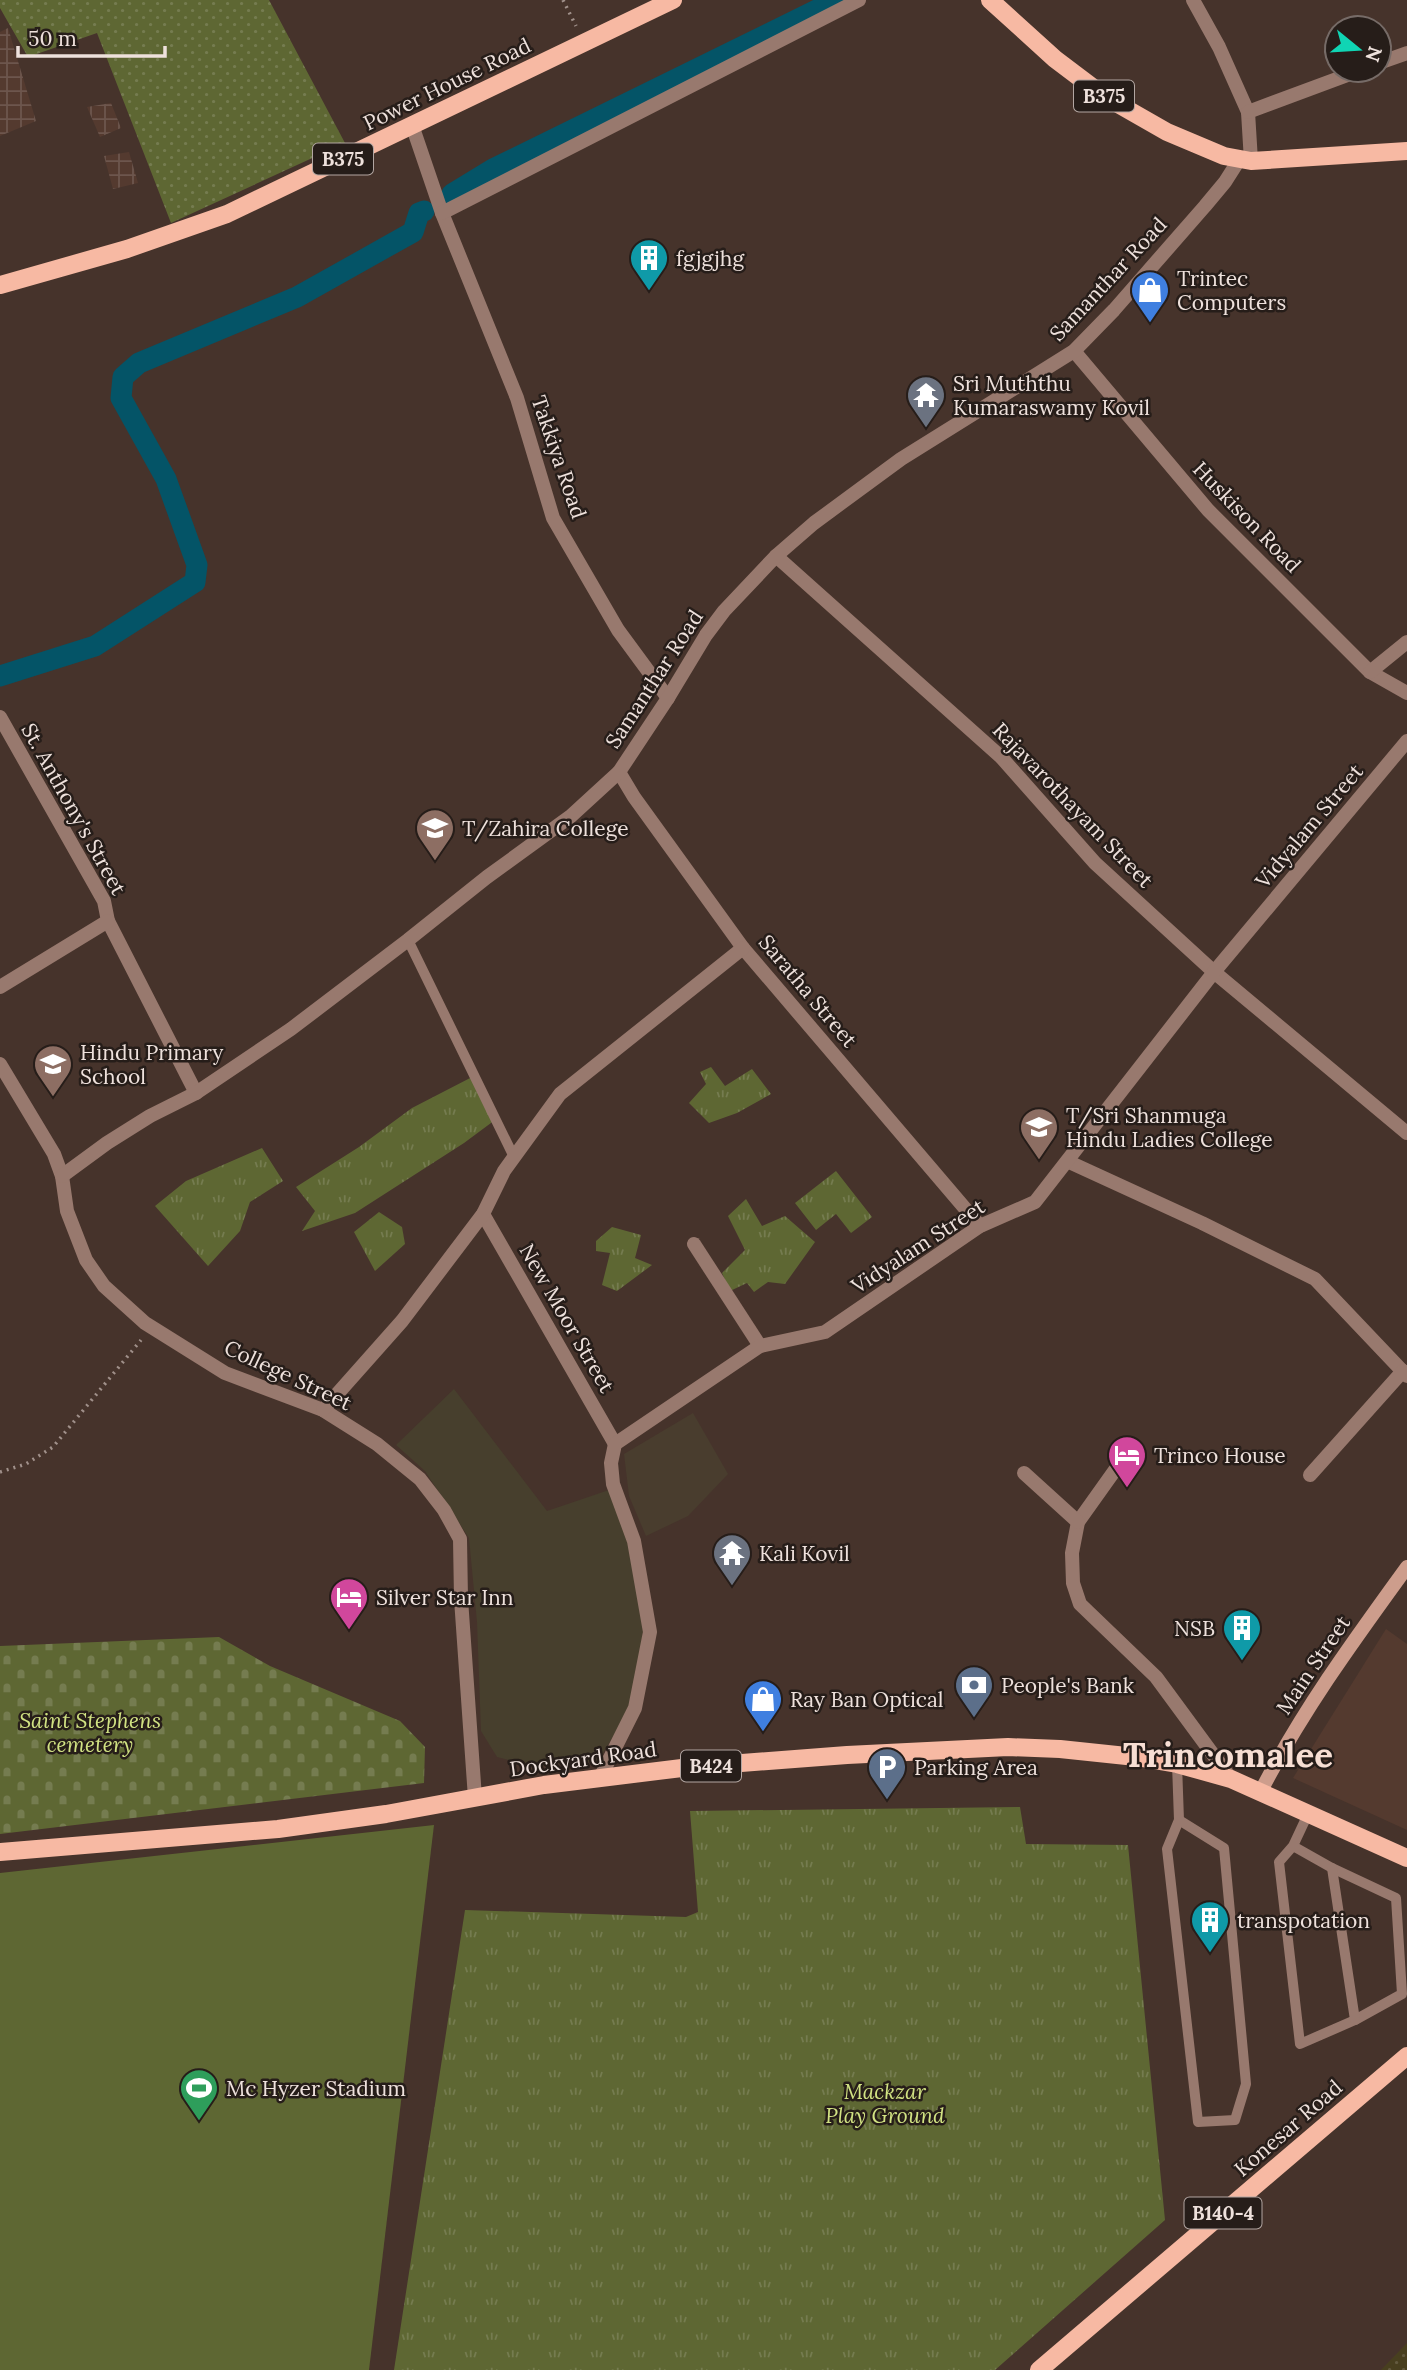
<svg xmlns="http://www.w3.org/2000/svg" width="1407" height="2370" viewBox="0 0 1407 2370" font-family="Lora,serif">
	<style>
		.built { fill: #543a2f }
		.industrial { fill: url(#industrial-grid) }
		.education { fill: #473f2d }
		.medical { fill: #493d2e }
		.grass { fill: url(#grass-dots) }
		.sand { fill: url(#sand-dots) }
		.cemetery { fill: url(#cemetery-stones) }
		.park { fill: url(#park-tufts) }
		.pitch { fill: #5e6733 }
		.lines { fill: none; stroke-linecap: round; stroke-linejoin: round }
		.canal { stroke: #045467; stroke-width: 21 }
		.path { stroke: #a0908a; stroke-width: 3.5; stroke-dasharray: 2 5; stroke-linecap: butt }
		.lane { stroke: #98796e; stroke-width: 10 }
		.street { stroke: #98796e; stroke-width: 14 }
		.secondary { stroke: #cd9d8c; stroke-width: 14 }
		.primary { stroke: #f7b9a3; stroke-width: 18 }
		.labels { text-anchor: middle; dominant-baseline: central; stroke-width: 5; stroke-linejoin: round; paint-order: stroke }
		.shield { fill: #261d19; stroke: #b2a6a2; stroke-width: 2 }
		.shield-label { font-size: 19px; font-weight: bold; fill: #eee1dc }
		.street-label { font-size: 21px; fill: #eee1dc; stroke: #261d19 }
		.poi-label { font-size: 21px; fill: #eee1dc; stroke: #261d19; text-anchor: start }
		.park-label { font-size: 21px; font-style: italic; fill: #d2e383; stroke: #261d19 }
		.town-label { font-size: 35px; font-weight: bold; fill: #f6ded3; stroke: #261d19 }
	</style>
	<defs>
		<pattern id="industrial-grid" width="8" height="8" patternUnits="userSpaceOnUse" patternTransform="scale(1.75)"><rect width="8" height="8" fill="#543a2f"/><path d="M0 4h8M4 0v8" fill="none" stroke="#6d564d"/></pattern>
		<pattern id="grass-dots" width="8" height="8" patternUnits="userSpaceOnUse" patternTransform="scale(1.75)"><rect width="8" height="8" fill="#5e6733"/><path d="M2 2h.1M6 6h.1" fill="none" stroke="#757c50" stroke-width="1.8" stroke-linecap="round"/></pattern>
		<pattern id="sand-dots" width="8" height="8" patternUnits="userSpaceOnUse" patternTransform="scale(1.75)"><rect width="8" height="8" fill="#483f1f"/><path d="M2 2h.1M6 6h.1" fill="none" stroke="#635a3f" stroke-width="1.8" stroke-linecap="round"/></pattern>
		<pattern id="cemetery-stones" width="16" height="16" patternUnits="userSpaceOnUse" patternTransform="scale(1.75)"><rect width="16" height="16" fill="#5e6733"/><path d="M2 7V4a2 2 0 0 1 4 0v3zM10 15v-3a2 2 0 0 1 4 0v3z" fill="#757c50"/></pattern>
		<pattern id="park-tufts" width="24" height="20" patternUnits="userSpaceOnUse" patternTransform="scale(1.75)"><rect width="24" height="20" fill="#5e6733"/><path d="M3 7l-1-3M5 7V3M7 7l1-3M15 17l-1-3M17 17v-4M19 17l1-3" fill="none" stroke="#757c50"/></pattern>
	</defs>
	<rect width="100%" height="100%" fill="#46332b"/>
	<polygon class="built" points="1386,1629 1407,1644 1407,1830 1293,1778"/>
	<g class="industrial">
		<polygon points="8,28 36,121 0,136 0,32"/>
		<polygon points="111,103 121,128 100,137 87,107"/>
		<polygon points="129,152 138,183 113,189 104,156"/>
	</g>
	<polygon class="education" points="454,1389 547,1511 609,1490 631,1545 643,1631 633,1704 598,1761 534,1766 497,1757 481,1731 477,1622 469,1538 425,1471 396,1445"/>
	<polygon class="medical" points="693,1413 728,1474 688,1516 646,1536 629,1496 624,1454"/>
	<polygon class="grass" points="0,0 269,0 345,143 171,223 97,33 28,57 0,8"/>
	<polygon class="sand" points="1407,2343 1407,2370 1381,2370"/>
	<polygon class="cemetery" points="219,1637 270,1666 400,1721 425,1747 424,1783 0,1834 0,1646"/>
	<g class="park">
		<polygon points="711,1067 725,1086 752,1069 771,1094 737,1113 709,1123 689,1103 706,1084 700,1072"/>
		<polygon points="474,1076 495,1120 464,1143 355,1213 302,1231 315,1211 296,1187 359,1147 412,1108"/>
		<polygon points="262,1148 283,1181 250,1202 240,1231 208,1266 155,1206 186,1181"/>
		<polygon points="836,1171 872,1217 851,1233 836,1214 816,1230 795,1203"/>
		<polygon points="746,1199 762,1226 785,1216 815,1242 785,1284 768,1282 754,1292 747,1283 730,1291 722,1273 745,1250 728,1216"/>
		<polygon points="379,1212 402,1227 405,1244 375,1271 354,1232"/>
		<polygon points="612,1227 641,1235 635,1258 652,1265 617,1291 602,1285 610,1253 596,1251 596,1241"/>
		<polygon points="1020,1807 1026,1844 1128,1845 1165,2220 995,2370 394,2370 465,1910 686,1917 698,1912 690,1811"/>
	</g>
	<polygon class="pitch" points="434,1825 369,2370 0,2370 0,1873"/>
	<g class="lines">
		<g class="canal">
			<polyline points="452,194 493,169 837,0"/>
			<polyline points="0,676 95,646 195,582 197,565 166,479 121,398 123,377 139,363 297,297 413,232 419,213 424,211"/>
		</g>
		<g class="path">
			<polyline points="563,0 576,26"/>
			<polyline points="0,1472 26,1464 53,1447 141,1340"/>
		</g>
		<g class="lane">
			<polyline points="408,940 514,1157"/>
			<polyline points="1177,1764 1179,1820 1167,1849 1198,2122 1235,2120 1246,2084 1224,1848 1179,1820"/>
			<polyline points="1293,1846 1332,1868 1396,1898 1402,1994 1355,2020 1300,2044 1279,1862 1293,1846 1308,1814"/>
			<polyline points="1332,1868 1355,2020"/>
		</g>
		<g class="street">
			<polyline points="1193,0 1219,47 1248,112 1251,161"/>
			<polyline points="1379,63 1407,53"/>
			<polyline points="1248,112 1361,70"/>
			<polyline points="412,125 442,213 517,398 553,518 618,630 668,698"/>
			<polyline points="442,213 859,0"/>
			<polyline points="1074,351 1208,510 1370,672 1407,693"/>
			<polyline points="776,556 1001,757 1095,863 1214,972 1407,1133"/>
			<polyline points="1370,672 1407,642"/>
			<polyline points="0,717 104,901 108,921 196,1093"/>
			<polyline points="619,772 634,797 743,948 980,1226"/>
			<polyline points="0,987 108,921"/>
			<polyline points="0,1064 54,1154 62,1176 67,1211 86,1260 104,1286 145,1323 225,1373 323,1410 377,1444 420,1479 444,1510 460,1539 461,1599 475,1798"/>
			<polyline points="1069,1162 1202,1223 1315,1279 1407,1376"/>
			<polyline points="62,1176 107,1143 150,1116 196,1093 291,1029 408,940 487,877 571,816 619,772 668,698 706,635 724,611 776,556 814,523 901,459 1074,351 1114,310 1205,206 1225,182 1239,160"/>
			<polyline points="483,1214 615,1444"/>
			<polyline points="694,1244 760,1346"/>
			<polyline points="323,1410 402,1321 483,1214 504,1171 560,1094 743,948"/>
			<polyline points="1130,1449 1078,1522 1072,1553 1073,1583 1080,1604 1156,1677 1231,1779"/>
			<polyline points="1024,1473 1078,1522"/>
			<polyline points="1310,1475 1403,1371"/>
			<polyline points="600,1778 635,1708 650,1632 634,1541 613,1484 611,1463 615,1444 760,1346 825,1332 980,1226 1035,1202 1214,972 1407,741"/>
		</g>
		<path class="secondary" d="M1261,1791C1302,1711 1354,1640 1407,1567"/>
		<g class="primary">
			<polyline points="990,0 1055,59 1104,96 1167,132 1224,156 1251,161 1407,151"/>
			<polyline points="0,285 127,249 227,214 673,0"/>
			<polyline points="0,1852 278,1829 386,1814 544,1785 690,1767 847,1755 1008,1747 1060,1749 1136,1757 1177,1764 1231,1779 1407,1858"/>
			<polyline points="1039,2370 1407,2056"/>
		</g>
	</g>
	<defs>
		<symbol id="building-pin" viewBox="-11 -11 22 30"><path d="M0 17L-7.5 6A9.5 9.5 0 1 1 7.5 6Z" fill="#0f9aa8" stroke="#261d19"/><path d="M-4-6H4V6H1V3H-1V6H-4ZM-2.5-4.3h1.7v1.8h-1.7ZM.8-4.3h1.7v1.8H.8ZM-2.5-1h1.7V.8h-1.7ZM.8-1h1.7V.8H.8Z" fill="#fff"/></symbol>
		<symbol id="shop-pin" viewBox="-11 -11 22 30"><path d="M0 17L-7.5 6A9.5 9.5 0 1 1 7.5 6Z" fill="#3f7fe0" stroke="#261d19"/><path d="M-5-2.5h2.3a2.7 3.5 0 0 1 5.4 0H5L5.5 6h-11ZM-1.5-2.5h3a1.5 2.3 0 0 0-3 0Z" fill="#fff"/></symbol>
		<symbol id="temple-pin" viewBox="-11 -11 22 30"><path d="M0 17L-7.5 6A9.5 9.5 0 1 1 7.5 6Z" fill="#6b7280" stroke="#261d19"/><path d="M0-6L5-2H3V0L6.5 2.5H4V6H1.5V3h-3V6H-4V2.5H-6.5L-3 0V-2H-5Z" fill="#fff"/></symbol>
		<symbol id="school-pin" viewBox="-11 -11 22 30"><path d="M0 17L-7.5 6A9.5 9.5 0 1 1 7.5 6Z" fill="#8d6e63" stroke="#261d19"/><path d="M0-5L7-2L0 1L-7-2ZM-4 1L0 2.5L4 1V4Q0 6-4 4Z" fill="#fff"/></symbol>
		<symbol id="hotel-pin" viewBox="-11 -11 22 30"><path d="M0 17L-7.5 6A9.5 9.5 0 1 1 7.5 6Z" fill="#d1479c" stroke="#261d19"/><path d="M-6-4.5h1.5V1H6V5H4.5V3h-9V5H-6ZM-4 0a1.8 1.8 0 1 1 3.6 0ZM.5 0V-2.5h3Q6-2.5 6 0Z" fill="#fff"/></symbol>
		<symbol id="bank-pin" viewBox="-11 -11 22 30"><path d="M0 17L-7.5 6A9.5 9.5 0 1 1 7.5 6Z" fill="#5c6f8a" stroke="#261d19"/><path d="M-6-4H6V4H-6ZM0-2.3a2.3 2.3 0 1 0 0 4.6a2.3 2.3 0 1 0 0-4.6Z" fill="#fff"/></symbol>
		<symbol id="parking-pin" viewBox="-11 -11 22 30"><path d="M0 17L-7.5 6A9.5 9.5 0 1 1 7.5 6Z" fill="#5c6f8a" stroke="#261d19"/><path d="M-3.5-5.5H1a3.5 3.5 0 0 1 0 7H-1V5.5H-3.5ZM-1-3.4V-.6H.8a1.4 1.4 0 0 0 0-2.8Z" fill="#fff"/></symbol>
		<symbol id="stadium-pin" viewBox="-11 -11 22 30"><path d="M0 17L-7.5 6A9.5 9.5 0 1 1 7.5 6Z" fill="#2e9e5b" stroke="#261d19"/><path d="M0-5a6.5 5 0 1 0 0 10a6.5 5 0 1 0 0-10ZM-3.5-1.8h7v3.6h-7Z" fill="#fff"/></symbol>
	</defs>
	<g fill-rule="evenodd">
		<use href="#building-pin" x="627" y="236" width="44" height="60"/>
		<use href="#shop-pin" x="1128" y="268" width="44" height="60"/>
		<use href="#temple-pin" x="904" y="373" width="44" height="60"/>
		<use href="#school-pin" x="413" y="806" width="44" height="60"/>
		<use href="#school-pin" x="31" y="1042" width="44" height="60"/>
		<use href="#school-pin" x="1017" y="1105" width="44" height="60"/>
		<use href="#hotel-pin" x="1105" y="1433" width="44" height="60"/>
		<use href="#temple-pin" x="710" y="1531" width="44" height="60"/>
		<use href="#hotel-pin" x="327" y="1575" width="44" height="60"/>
		<use href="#building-pin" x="1220" y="1606" width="44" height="60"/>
		<use href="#bank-pin" x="952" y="1663" width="44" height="60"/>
		<use href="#shop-pin" x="741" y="1677" width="44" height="60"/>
		<use href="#parking-pin" x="865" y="1745" width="44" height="60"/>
		<use href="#building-pin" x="1188" y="1898" width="44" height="60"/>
		<use href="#stadium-pin" x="177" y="2066" width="44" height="60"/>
	</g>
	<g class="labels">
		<g class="shield">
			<rect x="1074" y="80.5" width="60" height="31" rx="5"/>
			<rect x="313" y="143.5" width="60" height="31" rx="5"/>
			<rect x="681" y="1750.5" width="60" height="31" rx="5"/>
			<rect x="1184.5" y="2197.5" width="77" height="31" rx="5"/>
		</g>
		<g class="shield-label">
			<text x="1104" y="96">B375</text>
			<text x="343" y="159">B375</text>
			<text x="711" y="1766">B424</text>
			<text x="1223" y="2213">B140-4</text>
		</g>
		<g class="street-label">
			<text transform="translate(447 84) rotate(-26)">Power House Road</text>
			<text transform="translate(1108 279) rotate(-47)">Samanthar Road</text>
			<text transform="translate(559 457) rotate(71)">Takkiya Road</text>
			<text transform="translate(1247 517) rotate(46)">Huskison Road</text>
			<text transform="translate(654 679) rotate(-57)">Samanthar Road</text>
			<text transform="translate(1073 805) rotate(46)">Rajavarothayam Street</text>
			<text transform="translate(74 809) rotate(61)">St. Anthony's Street</text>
			<text transform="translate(1309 826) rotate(-50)">Vidyalam Street</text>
			<text transform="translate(808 991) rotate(50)">Saratha Street</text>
			<text transform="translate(918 1246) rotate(-33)">Vidyalam Street</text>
			<text transform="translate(567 1318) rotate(60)">New Moor Street</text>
			<text transform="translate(288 1375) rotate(25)">College Street</text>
			<text transform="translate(1313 1665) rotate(-56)">Main Street</text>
			<text transform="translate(583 1759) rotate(-8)">Dockyard Road</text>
			<text transform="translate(1288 2128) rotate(-41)">Konesar Road</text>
		</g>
		<g class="poi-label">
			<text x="676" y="258">fgjgjhg</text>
			<text x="1177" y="278">Trintec<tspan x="1177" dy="24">Computers</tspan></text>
			<text x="953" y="383">Sri Muththu<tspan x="953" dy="24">Kumaraswamy Kovil</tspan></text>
			<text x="462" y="828">T/Zahira College</text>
			<text x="80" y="1052">Hindu Primary<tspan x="80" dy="24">School</tspan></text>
			<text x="1066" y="1115">T/Sri Shanmuga<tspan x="1066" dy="24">Hindu Ladies College</tspan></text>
			<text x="1154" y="1455">Trinco House</text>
			<text x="759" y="1553">Kali Kovil</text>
			<text x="376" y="1597">Silver Star Inn</text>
			<text x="1215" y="1628" text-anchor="end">NSB</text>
			<text x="1001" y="1685">People's Bank</text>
			<text x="790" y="1699">Ray Ban Optical</text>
			<text x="914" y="1767">Parking Area</text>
			<text x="1237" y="1920">transpotation</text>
			<text x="226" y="2088">Mc Hyzer Stadium</text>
		</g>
		<g class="park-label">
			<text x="90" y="1720">Saint Stephens<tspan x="90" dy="24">cemetery</tspan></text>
			<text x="885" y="2091">Mackzar<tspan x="885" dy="24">Play Ground</tspan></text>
		</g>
		<g class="town-label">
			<text x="1228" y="1754">Trincomalee</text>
		</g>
	</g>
	<g transform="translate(1358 49) rotate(108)"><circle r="33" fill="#261d19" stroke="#766b67" stroke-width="2"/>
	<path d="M0-5L12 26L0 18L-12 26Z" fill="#10d5b4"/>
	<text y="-10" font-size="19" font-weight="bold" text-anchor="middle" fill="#eee1dc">N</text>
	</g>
	<path d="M18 46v10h147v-10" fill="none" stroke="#eee1dc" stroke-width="3.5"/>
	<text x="28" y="46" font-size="21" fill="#eee1dc" stroke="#261d19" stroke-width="5" paint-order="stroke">50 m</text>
</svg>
